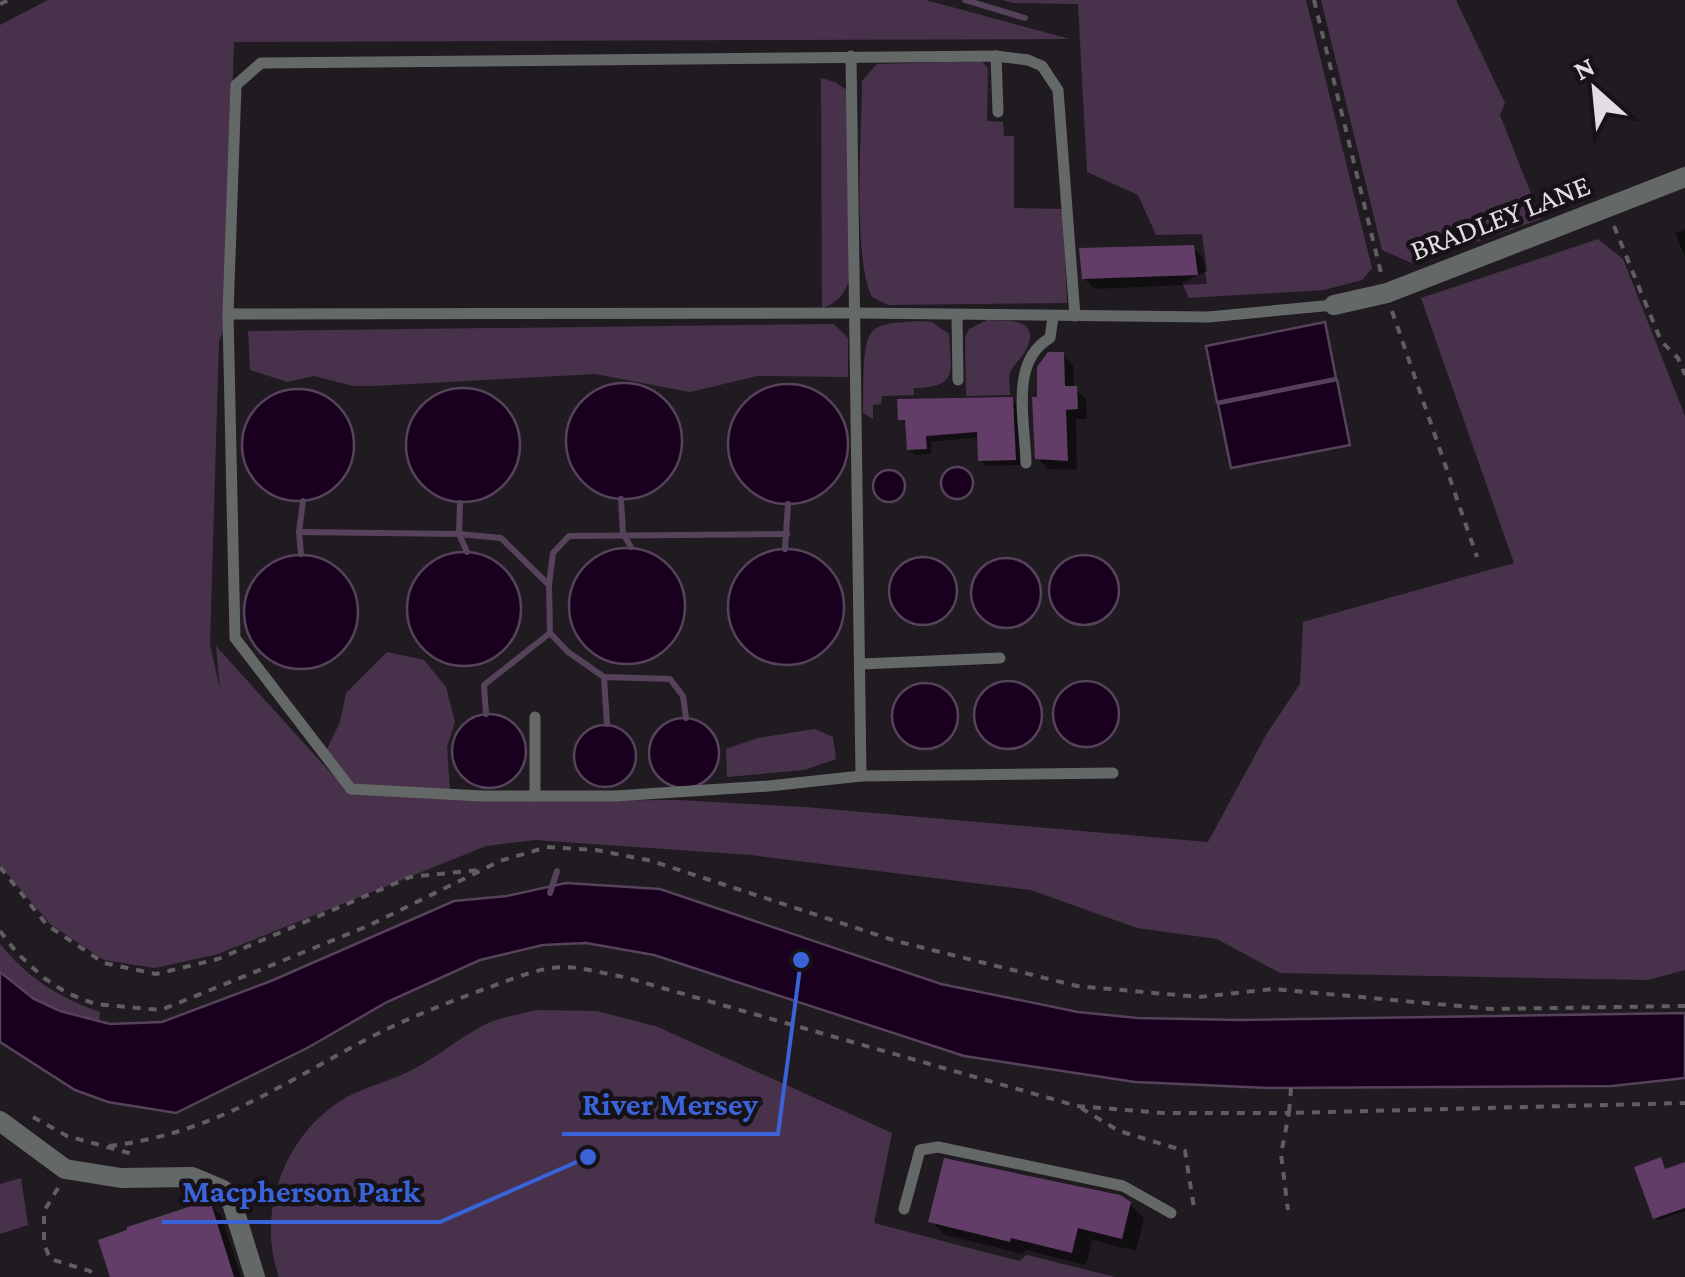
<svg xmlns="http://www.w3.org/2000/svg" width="1685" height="1277" viewBox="0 0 1685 1277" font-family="'Crimson Pro',serif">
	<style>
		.green { fill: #48324b }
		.water { fill: #1a001f; stroke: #56425a; stroke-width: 2.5 }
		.shadow { fill: #0007 }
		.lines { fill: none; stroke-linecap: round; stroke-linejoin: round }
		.stream { stroke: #56425a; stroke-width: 6 }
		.building { fill: #623d67 }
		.path { stroke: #625d63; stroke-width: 4; stroke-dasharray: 8 8; stroke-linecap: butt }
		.service { stroke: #646967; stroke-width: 11 }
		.minor { stroke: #646967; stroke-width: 20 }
		.labels { text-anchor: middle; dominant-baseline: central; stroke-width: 9; stroke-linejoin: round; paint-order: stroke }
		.street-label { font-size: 30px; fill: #e1dde2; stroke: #171218 }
		.leader { fill: none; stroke: #3a63da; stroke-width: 4 }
		.callout-dot { fill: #3a63da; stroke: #171218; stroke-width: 4 }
		.callout-label { font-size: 32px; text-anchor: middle; font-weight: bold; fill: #3a63da; stroke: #171218; stroke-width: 9; stroke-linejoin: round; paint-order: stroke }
	</style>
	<rect width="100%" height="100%" fill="#201b21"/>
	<g class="green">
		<polygon points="48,0 926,0 1070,39 234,42 225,327 219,341 210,644 220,690 216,646 350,794 516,801 678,800 805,807 1208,842 1266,735 1300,684 1303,622 1514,563 1421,298 1598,239 1623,259 1685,416 1685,970 1648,980 1280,973 1217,939 1137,928 1031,890 751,855 535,840 486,846 218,954 155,968 104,960 50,924 0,865 0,25"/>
		<polygon points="1002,0 1306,0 1372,268 1362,280 1324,290 1189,298 1182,283 1207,271 1202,234 1156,235 1138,195 1087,172 1078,4 1014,3"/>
		<polygon points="1321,0 1456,0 1505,103 1500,115 1541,219 1414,264 1382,250"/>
		<path d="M982,61L988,69L987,121L1003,122L1004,136H1014V208L1063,209L1067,303L888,305L872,297C852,255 862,133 862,81L877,64Z"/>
		<path d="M821,78L835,82L848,91L850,279C844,294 838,303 822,308Z"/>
		<path d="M987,320C1007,321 1042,317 1026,350C1022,358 1015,363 1011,370C1008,377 1010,387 1010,395L966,396L965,338L969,329Z"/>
		<path d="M918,321L932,322L949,334C951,372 959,387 914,388V395L882,396L881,404L873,405V419L863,413C864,395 861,346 871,333C880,321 904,323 918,321Z"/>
		<polygon points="834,324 848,338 848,377 757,376 690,392 595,374 374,386 353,386 314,376 288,382 250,370 248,331"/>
		<polygon points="387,652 424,660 446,687 455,722 447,747 450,790 355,786 326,751 340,722 346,693"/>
		<polygon points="815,729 833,737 836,759 804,770 727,777 726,749 758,738"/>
		<path d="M0,944C28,978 59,998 100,1012L99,1021C63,1013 26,1000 0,972Z"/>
		<path d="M536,1010L597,1011L658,1027L892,1133L874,1223L1019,1261L1027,1255L1115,1277H279C255,1211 286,1131 347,1097C368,1086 391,1081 412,1070C437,1057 459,1038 484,1025C499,1017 519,1015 536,1010Z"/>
		<polygon points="21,1178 28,1225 0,1234 0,1184"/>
	</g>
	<g class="water">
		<polygon points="1325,322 1336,378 1217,402 1206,346"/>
		<polygon points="1337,380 1350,445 1231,468 1218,404"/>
		<circle cx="624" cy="441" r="58"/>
		<circle cx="788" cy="444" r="60"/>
		<circle cx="463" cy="445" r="57"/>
		<circle cx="298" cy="445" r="56"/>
		<circle cx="957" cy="483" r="16"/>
		<circle cx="889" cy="486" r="16"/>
		<circle cx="627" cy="606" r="58"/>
		<circle cx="786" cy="607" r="58"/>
		<circle cx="464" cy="609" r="57"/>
		<circle cx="301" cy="612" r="57"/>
		<circle cx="1084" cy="590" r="35"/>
		<circle cx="923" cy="591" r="34"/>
		<circle cx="1006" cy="593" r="35"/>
		<circle cx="1086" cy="714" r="33"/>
		<circle cx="1008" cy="715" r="34"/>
		<circle cx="925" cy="716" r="33"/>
		<circle cx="489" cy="751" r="37"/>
		<circle cx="684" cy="753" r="35"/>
		<circle cx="605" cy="756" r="31"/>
		<polygon points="566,883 660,889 941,984 1078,1012 1138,1018 1240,1020 1685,1013 1685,1078 1612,1086 1269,1088 1135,1082 964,1056 654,955 586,943 543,945 480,960 387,1002 309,1047 176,1113 108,1102 75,1090 0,1042 0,972 34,999 60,1011 110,1024 162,1022 271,981 454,901 507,896"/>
	</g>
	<g class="shadow">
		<polygon points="1685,229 1685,257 1675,233"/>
		<polygon points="1193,247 1203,258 1207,284 1094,289 1084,278"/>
		<polygon points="1063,354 1073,365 1074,389 1086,399 1087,419 1076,419 1077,470 1048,469 1038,458 1040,400"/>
		<polygon points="1012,400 1018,406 1021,465 986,466 980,460 979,437 931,442 931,454 915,455 909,449 907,425 901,419"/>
		<polygon points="1685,1164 1685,1211 1658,1220 1656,1218 1666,1172"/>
		<polygon points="209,1203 221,1215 241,1277 113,1277"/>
		<polygon points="1130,1204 1144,1218 1136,1251 1092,1240 1086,1265 1025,1250 1023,1254 945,1235 931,1221"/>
	</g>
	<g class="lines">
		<g class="stream">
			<polyline points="965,0 1025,18"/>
			<polyline points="621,499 623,534 631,547"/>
			<polyline points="460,503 459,534 467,552"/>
			<polyline points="299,532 459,534 501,538 549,585 550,633 484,685 486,714"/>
			<polyline points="785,549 788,504"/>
			<polyline points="301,554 299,532 303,501"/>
			<polyline points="549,584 553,553 569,536 787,534"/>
			<polyline points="550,633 568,652 604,677 607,724"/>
			<polyline points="604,677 670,679 683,696 686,718"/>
			<polyline points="550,893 557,871"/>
		</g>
	</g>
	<g class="building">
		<polygon points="1194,245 1198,275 1082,279 1079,248"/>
		<polygon points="1048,352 1064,352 1065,386 1077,386 1078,409 1066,410 1068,461 1035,459 1032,397 1037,397 1037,367"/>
		<polygon points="1013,397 1016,460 978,461 977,432 926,436 927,449 907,450 905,420 898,420 897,399"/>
		<polygon points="1661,1157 1665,1169 1685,1162 1685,1208 1653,1219 1634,1167"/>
		<polygon points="944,1158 1120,1195 1131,1202 1122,1239 1078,1228 1072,1253 1011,1238 1010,1242 928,1222"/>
		<polygon points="210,1200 234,1277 110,1277 98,1240 127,1230 127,1227"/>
	</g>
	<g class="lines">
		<g class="path">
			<polyline points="1314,0 1381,273"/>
			<polyline points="0,4 9,0"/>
			<polyline points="1614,226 1661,341 1678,358 1685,375"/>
			<polyline points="1392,311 1477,557"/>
			<polyline points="0,867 47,925 104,963 156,974 218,959 410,877 478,870"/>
			<polyline points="0,931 17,953 44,978 67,993 95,1004 161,1010 368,926 500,861 547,847 596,850 652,861 896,941 1077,986 1199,997 1273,989 1491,1009 1685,1006"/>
			<polyline points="1291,1088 1289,1113 1685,1103"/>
			<polyline points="1081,1108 1119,1131 1185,1151 1194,1208"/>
			<polyline points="33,1117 67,1136 136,1155"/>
			<path d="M109,1146C208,1134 271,1091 356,1045C396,1023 438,1006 482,990C507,981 536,968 563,967C582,967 605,974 624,977L1077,1106L1163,1113H1289L1281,1154L1288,1210"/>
			<polyline points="58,1188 44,1211 44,1243 50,1259 90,1271 95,1277"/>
		</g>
		<g class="service">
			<polyline points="851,56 861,776"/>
			<polyline points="996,56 998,112"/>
			<polyline points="228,314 857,313 1208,317 1334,305"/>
			<polyline points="957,315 958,380"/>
			<polyline points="1075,316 1058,90 1042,66 1028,60 996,56 261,63 236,85 228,314 235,638 351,789 482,796 615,796 769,786 861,776 1113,773"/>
			<path d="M1026,463C1025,422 1009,361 1050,338L1053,317"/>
			<polyline points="862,664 1000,658"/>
			<polyline points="535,796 535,717"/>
			<polyline points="904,1209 920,1150 938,1147 1123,1186 1171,1213"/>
		</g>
		<g class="minor">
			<polyline points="1334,305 1387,293 1685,177"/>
			<polyline points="0,1121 65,1169 121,1178 192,1177 223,1190 232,1203 255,1277"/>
		</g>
	</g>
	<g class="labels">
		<g class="street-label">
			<text transform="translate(1500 217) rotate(-21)">BRADLEY LANE</text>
		</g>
	</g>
	<path class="leader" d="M801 960L778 1134H562M588 1157L440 1222H162"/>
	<g class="callout-dot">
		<circle cx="801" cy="960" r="10"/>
		<circle cx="588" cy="1157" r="10"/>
	</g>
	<g class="callout-label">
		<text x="670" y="1115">River Mersey</text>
		<text x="301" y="1202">Macpherson Park</text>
	</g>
	<g transform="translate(1595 90) rotate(333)" stroke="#171218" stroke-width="8" paint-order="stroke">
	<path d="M0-8L18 38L0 25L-18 38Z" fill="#e1dde2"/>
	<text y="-15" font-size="28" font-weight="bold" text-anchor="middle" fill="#e1dde2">N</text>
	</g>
</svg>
